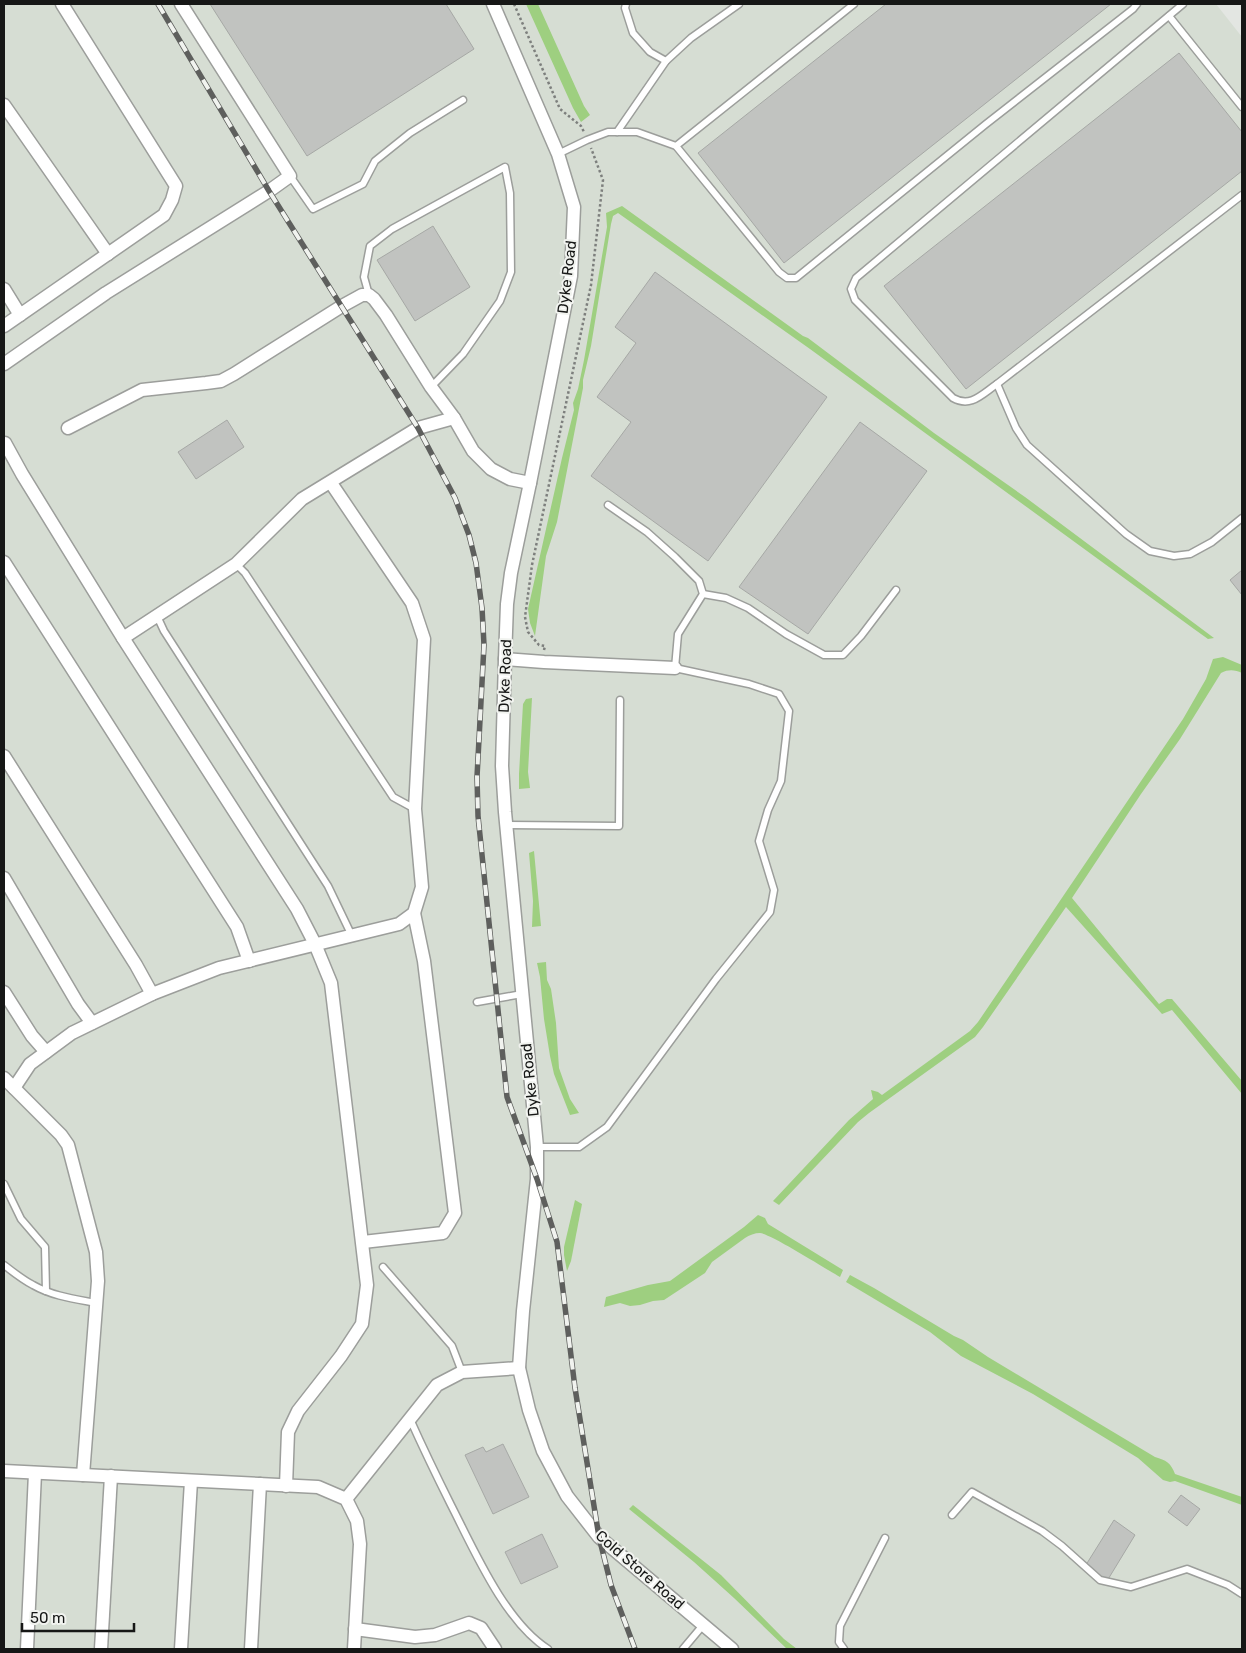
<svg xmlns="http://www.w3.org/2000/svg" width="1246" height="1653" viewBox="0 0 1246 1653" font-family="Rubik,sans-serif">
	<style>
		.built { fill: #d6ddd3 }
		.water { fill: #9ecf80 }
		.building { fill: #c1c3c0; stroke: #a6a8a5 }
		.lines { fill: none; stroke-linecap: round; stroke-linejoin: round }
		.lane-casing { stroke: #9c9e9b; stroke-width: 9 }
		.street-casing { stroke: #9c9e9b; stroke-width: 15 }
		.path { stroke: #7d7f7d; stroke-width: 2.5; stroke-dasharray: 2.5 2.5; stroke-linecap: butt }
		.lane { stroke: #fff; stroke-width: 6 }
		.street { stroke: #fff; stroke-width: 12 }
		.rail-casing { stroke: #5e5f5d; stroke-width: 5.5 }
		.rail { stroke: #f1f3ef; stroke-width: 4; stroke-dasharray: 11; stroke-linecap: butt }
		.labels { text-anchor: middle; dominant-baseline: central; stroke-width: 4; stroke-linejoin: round; paint-order: stroke }
		.street-label { font-size: 15px; fill: #161716; stroke: #f1f3ef }
	</style>
	<rect width="100%" height="100%" fill="#e3e6e2"/>
	<polygon class="built" points="4,4 1216,4 1242,37 1242,1649 4,1649"/>
	<g class="water">
		<polygon points="526,4 538,4 584,106 590,115 581,122 573,108"/>
		<polygon points="622,206 803,336 808,338 934,433 1025,497 1214,638 1208,639 1194,629 810,349 618,213 613,216 611,224 591,346 583,380 583,388 557,522 546,556 535,636 530,623 528,609 562,458 574,410 573,403 578,389 584,360 607,227 606,213"/>
		<path d="M1223,657L1242,665V673C1235,670 1229,669 1221,673L1180,739L1141,794L1072,898L1159,1004L1167,999H1172L1242,1081V1094L1172,1010L1162,1014L1066,907L983,1027L975,1037L869,1113L858,1122L779,1205L773,1201L849,1120L873,1099L871,1090L878,1092L882,1095L970,1031L978,1022L1183,719L1206,679L1213,659Z"/>
		<polygon points="532,698 528,772 530,788 519,789 519,774 523,704 526,699"/>
		<polygon points="534,851 541,926 532,927 533,901 529,853"/>
		<polygon points="546,962 547,980 551,989 556,1023 559,1068 570,1099 579,1113 570,1115 554,1074 550,1056 544,1019 540,977 537,963"/>
		<polygon points="575,1200 582,1204 571,1261 567,1271 564,1255 564,1247"/>
		<path d="M758,1215L765,1218L768,1224L843,1270L840,1277C826,1269 771,1234 760,1233C755,1233 749,1235 745,1238L712,1262L705,1273L664,1300L653,1301L640,1305L630,1306L620,1303L604,1307L606,1297L648,1285L670,1281L744,1227Z"/>
		<path d="M850,1275L874,1288L954,1336L963,1340L988,1357L1155,1457C1166,1460 1171,1463 1175,1474L1242,1497V1505L1175,1481L1170,1482L1163,1480L1138,1458L1033,1394L961,1356L930,1332L846,1282Z"/>
		<polygon points="633,1505 721,1575 784,1639 797,1649 787,1649 734,1598 694,1562 629,1509"/>
	</g>
	<g class="building">
		<polygon points="210,4 446,4 474,49 307,156"/>
		<polygon points="886,4 1111,4 784,263 698,153"/>
		<polygon points="1179,53 1242,132 1242,171 966,389 884,286"/>
		<polygon points="433,226 470,287 415,321 377,260"/>
		<polygon points="655,272 827,397 708,561 591,476 631,422 597,397 636,343 615,327"/>
		<polygon points="227,420 244,447 196,479 178,452"/>
		<polygon points="860,422 927,471 808,634 739,587"/>
		<polygon points="1242,570 1242,595 1230,580"/>
		<polygon points="503,1444 529,1497 493,1514 465,1455 483,1447 486,1452"/>
		<polygon points="1181,1495 1200,1509 1187,1526 1168,1512"/>
		<polygon points="1114,1520 1135,1535 1107,1581 1084,1568"/>
		<polygon points="542,1534 558,1567 521,1584 505,1552"/>
	</g>
	<g class="lines">
		<defs>
			<g id="lane">
				<polyline points="626,4 625,8 633,33 650,52 666,61"/>
				<path d="M1183,4L856,278L851,289L855,300L953,398C971,408 982,394 997,384L1242,195"/>
				<polyline points="1169,16 1242,107"/>
				<polyline points="617,132 666,61 691,38 739,4"/>
				<polyline points="676,146 854,4"/>
				<polyline points="558,154 587,140 608,132 637,132 676,146 779,272 787,278 796,278 986,124 1133,9 1137,4"/>
				<polyline points="290,176 313,209 363,184 375,161 410,133 463,100"/>
				<polyline points="369,295 364,277 370,246 392,229 505,167 510,193 511,272 500,301 463,354 431,387"/>
				<polyline points="997,384 1016,428 1027,445 1126,534 1150,551 1174,556 1190,554 1212,542 1242,518"/>
				<polyline points="236,564 245,573 393,797 415,809"/>
				<polyline points="703,594 726,598 748,608 786,634 824,655 843,655 861,636 896,590"/>
				<polyline points="157,616 164,631 328,886 352,936"/>
				<polyline points="506,825 619,826 620,700"/>
				<polyline points="477,1002 522,994"/>
				<polyline points="537,1147 579,1147 607,1127 716,979 770,912 774,890 759,841 768,810 781,781 789,711 779,694 749,684 675,668 678,634 703,594 699,581 675,557 647,532 608,505"/>
				<polyline points="4,1184 21,1219 45,1247 46,1291"/>
				<path d="M4,1265C13,1272 23,1280 33,1285C52,1296 75,1299 96,1303"/>
				<polyline points="383,1267 452,1346 462,1372"/>
				<path d="M410,1419C423,1448 437,1477 451,1505C474,1550 505,1622 548,1649"/>
				<polyline points="952,1515 972,1492 1042,1531 1062,1546 1100,1580 1131,1587 1187,1569 1228,1585 1242,1594"/>
				<polyline points="683,1649 704,1624"/>
				<polyline points="844,1649 839,1642 840,1626 885,1538"/>
			</g>
			<g id="street">
				<polyline points="493,4 558,154 574,207 571,276 530,483 511,573 507,604 505,659 502,766 505,812 537,1147 537,1179 523,1311 519,1368 529,1410 543,1451 567,1496 599,1537 732,1649"/>
				<polyline points="4,105 108,254"/>
				<polyline points="4,289 20,315"/>
				<polyline points="4,326 164,215 172,200 176,186 62,4"/>
				<polyline points="4,364 106,293 269,191 290,176 181,4"/>
				<polyline points="68,428 142,390 206,383 221,381 234,374 342,306 362,295 369,295 374,299 386,315 431,387 454,418 473,451 491,469 510,479 530,483"/>
				<polyline points="4,444 5,443 22,474 123,638 297,909 315,944 331,983 367,1285 362,1324 341,1356 298,1411 288,1432 286,1486"/>
				<polyline points="4,562 237,927 249,961"/>
				<polyline points="123,638 236,564 302,499 418,428 454,418"/>
				<polyline points="505,659 544,662 675,668"/>
				<polyline points="4,756 136,965 152,994"/>
				<polyline points="4,878 78,1004 92,1023"/>
				<polyline points="4,992 32,1036 46,1052"/>
				<polyline points="4,1078 61,1135 68,1145 96,1252 98,1281 83,1475"/>
				<polyline points="14,1088 30,1064 72,1033 152,994 219,968 399,924 414,913 422,887 415,809 424,639 412,603 331,483"/>
				<polyline points="363,1242 443,1233 455,1213 424,961 414,913"/>
				<polyline points="4,1471 318,1487 346,1499 357,1521 360,1544 354,1649"/>
				<polyline points="346,1499 437,1385 462,1372 519,1368"/>
				<polyline points="355,1629 415,1637 435,1635 469,1623 481,1628 495,1649"/>
				<polyline points="27,1649 35,1473"/>
				<polyline points="101,1649 111,1476"/>
				<polyline points="181,1649 191,1481"/>
				<polyline points="251,1649 260,1484"/>
			</g>
		</defs>
		<use href="#lane" class="lane-casing"/>
		<use href="#street" class="street-casing"/>
		<g class="path">
			<polyline points="514,4 560,109 581,126 584,132"/>
			<polyline points="544,650 545,646 539,645 528,632 525,617 532,565 591,285 603,180 591,148"/>
		</g>
		<use href="#lane" class="lane"/>
		<use href="#street" class="street"/>
		<defs>
			<polyline id="rail" points="158,4 269,191 418,428 455,498 469,535 476,563 482,608 484,645 477,777 478,816 507,1097 537,1179 557,1242 575,1388 599,1537 611,1585 635,1649"/>
		</defs>
		<use href="#rail" class="rail-casing"/>
		<use href="#rail" class="rail"/>
	</g>
	<g class="labels">
		<g class="street-label">
			<text transform="translate(567 277) rotate(-83)">Dyke Road</text>
			<text transform="translate(505 676) rotate(-88)">Dyke Road</text>
			<text transform="translate(530 1080) rotate(-96)">Dyke Road</text>
			<text transform="translate(640 1570) rotate(41)">Cold Store Road</text>
		</g>
	</g>
	<rect width="1246" height="1653" fill="none" stroke="#161716" stroke-width="10"/>
	<path d="M22 1623v8h112v-8" fill="none" stroke="#161716" stroke-width="2.5"/>
	<text x="30" y="1623" font-size="15" fill="#161716" stroke="#f1f3ef" stroke-width="4" paint-order="stroke">50 m</text>
</svg>
